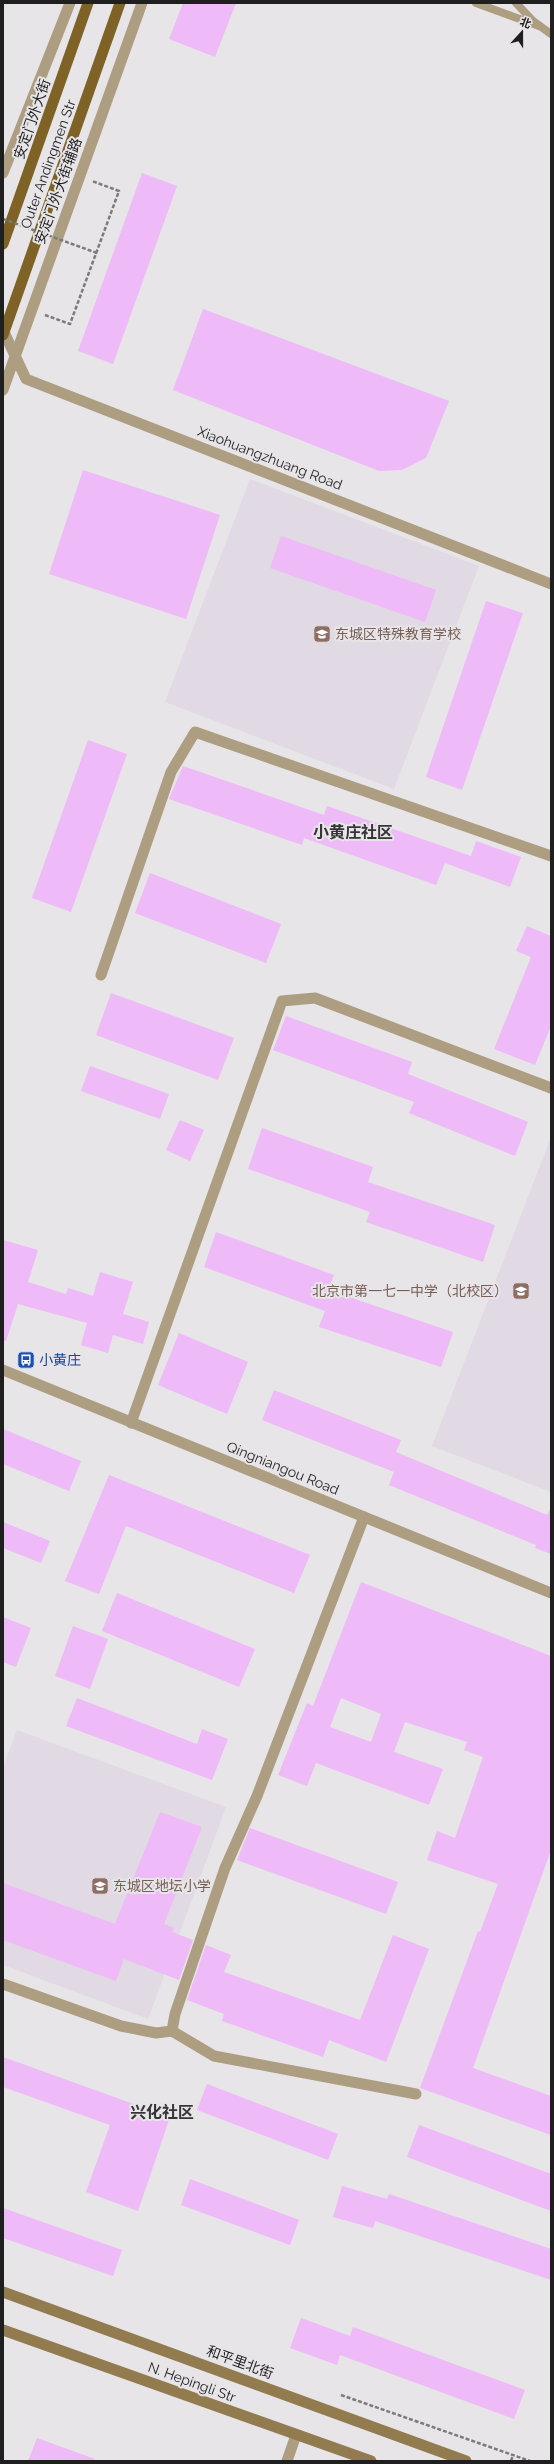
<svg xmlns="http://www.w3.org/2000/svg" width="554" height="2464" viewBox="0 0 554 2464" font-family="Raleway,'Noto Sans SC',sans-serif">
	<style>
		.built { fill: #e1d9e3 }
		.building { fill: #eebaf7; fill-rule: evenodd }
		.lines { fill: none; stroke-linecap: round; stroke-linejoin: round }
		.path { stroke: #7c7a7c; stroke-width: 2.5; stroke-dasharray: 4 2; stroke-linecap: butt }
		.service { stroke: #ae9e81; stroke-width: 8 }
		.minor { stroke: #ae9e81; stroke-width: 11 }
		.tertiary { stroke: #ae9e81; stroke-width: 11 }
		.secondary { stroke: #927b4f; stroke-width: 11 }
		.primary { stroke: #7e6226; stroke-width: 11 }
		.path-bridge { stroke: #7c7a7c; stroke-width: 2.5; stroke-dasharray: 4 2; stroke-linecap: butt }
		.labels { text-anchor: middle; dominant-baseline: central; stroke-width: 4; stroke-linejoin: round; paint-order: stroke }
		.street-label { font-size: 14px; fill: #201f20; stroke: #e7e5e8 }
		.education-label { font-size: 14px; fill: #785e54; stroke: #e7e5e8; text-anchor: start }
		.transit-label { font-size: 14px; fill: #164399; stroke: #e7e5e8; text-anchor: start }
		.quarter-label { font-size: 16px; font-weight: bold; fill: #363436; stroke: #e7e5e8 }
	</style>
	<rect width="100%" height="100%" fill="#e7e5e8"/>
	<g class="built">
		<polygon points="250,479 479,566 394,789 165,702"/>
		<polygon points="551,1137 551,1492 432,1446"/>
		<polygon points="17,1730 226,1807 148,2019 3,1965 3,1767"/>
	</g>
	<g class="building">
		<polygon points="183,3 236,3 215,57 169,39"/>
		<polygon points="142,173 177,186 113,364 78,351"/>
		<polygon points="203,309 449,401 426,458 402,470 379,471 173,390"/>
		<polygon points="83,470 220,515 186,619 49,574"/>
		<polygon points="281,536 436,590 425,622 270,568"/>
		<polygon points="486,601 523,613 462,790 426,777"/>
		<polygon points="88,740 127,754 71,912 32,898"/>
		<polygon points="183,766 324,815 327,806 471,856 476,841 521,857 510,887 445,863 436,885 304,838 302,845 169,799"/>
		<polygon points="150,873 281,924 266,963 135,913"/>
		<polygon points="527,926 551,936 551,1026 535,1065 494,1049 531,957 516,951"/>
		<polygon points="111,993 234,1038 218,1080 96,1035"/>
		<polygon points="286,1016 412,1062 408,1074 528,1122 515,1156 409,1113 414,1102 273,1050"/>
		<polygon points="90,1066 169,1094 160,1119 81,1091"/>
		<polygon points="180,1120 204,1130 190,1161 166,1150"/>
		<polygon points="262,1128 373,1167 368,1182 495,1225 483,1262 366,1222 370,1212 248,1169"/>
		<polygon points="216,1232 334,1275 328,1290 453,1332 441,1367 319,1327 325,1311 204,1267"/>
		<polygon points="3,1240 38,1250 28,1282 66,1294 68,1288 93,1296 100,1272 133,1282 123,1314 149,1322 143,1344 113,1335 108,1353 81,1345 87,1323 18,1304 6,1341 3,1341"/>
		<polygon points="179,1333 248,1362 227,1414 158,1385"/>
		<polygon points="274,1390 401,1440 396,1452 547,1515 551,1508 551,1554 535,1548 536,1545 389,1485 394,1472 262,1420"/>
		<polygon points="3,1429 81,1461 69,1491 3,1464"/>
		<polygon points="109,1475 310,1555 294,1593 126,1526 99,1594 65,1581"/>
		<polygon points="3,1522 50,1541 41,1563 3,1548"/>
		<path d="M361,1582L551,1656V1850L473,2068L551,2096V2135L420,2088L478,1931L480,1932L498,1884L427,1860L437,1831L455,1838L483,1757L464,1750L467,1742L405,1722L394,1752L443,1769L429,1805L316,1763L307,1786L278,1775L307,1703L313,1706ZM341,1698L381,1714L371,1742L330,1727Z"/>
		<polygon points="117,1593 255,1649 239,1687 102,1631"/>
		<polygon points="3,1617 31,1628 16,1667 3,1662"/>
		<polygon points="73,1626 108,1639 90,1689 55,1676"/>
		<polygon points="77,1698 197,1744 202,1729 228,1739 212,1780 66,1726"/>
		<polygon points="160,1812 202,1827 164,1924 174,1928 172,1932 193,1940 179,1980 124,1959 116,1981 3,1940 3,1883 115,1924"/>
		<polygon points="250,1828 398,1882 386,1914 237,1860"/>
		<polygon points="393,1935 429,1949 386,2062 329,2040 323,2057 222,2021 224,2014 187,2000 206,1945 231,1955 224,1972 360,2020"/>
		<polygon points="3,2057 170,2117 138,2211 86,2192 110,2125 3,2087"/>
		<polygon points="207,2084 338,2134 328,2160 197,2110"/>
		<polygon points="419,2125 551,2174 551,2211 407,2157"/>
		<polygon points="190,2179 299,2220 290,2245 181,2205"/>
		<polygon points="342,2186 387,2199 389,2194 551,2249 551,2280 375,2221 373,2228 333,2217"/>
		<polygon points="3,2208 122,2250 113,2276 3,2238"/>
		<polygon points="301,2318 350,2336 353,2327 525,2390 514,2419 340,2355 337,2365 290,2348"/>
		<polygon points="37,2438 95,2459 95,2461 28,2461"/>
	</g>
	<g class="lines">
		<g class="path">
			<polyline points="45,315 70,324 119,191 92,181"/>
			<polyline points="341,2395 530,2461"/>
			<polyline points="511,2461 513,2455"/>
		</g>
		<g class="service">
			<polyline points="476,3 539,26"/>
			<polyline points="516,3 533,21 551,34"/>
		</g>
		<g class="minor">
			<polyline points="4,332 26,379 551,584"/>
			<polyline points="101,975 171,772 195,732 551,856"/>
			<polyline points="131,1423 282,1001 315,998 551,1088"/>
			<polyline points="3,1984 121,2026 156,2033 172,2031 214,2056 416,2094"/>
			<polyline points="172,2031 175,2014 225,1868 257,1796 364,1517"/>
			<polyline points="287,2461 296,2435"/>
		</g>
		<g class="tertiary">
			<polyline points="3,173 70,3"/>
			<polyline points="3,390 142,3"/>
			<polyline points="3,1370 551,1593"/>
		</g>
		<g class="secondary">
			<polyline points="3,2292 466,2461"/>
			<polyline points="3,2330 371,2461"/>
		</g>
		<g class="primary">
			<polyline points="3,244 88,3"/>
			<polyline points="3,335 120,3"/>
		</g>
		<polyline class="path-bridge" points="3,219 97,253"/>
	</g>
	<defs>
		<symbol id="school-square" viewBox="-11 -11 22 22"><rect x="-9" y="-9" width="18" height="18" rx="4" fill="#8d6e63" stroke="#e7e5e8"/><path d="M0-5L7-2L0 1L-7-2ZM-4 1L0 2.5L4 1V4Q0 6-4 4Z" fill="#fff"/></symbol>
		<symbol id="bus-square" viewBox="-11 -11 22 22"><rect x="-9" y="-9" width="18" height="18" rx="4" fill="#1a4fb4" stroke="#e7e5e8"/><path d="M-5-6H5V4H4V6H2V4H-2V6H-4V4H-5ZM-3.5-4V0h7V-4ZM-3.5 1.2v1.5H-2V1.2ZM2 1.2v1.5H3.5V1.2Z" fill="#fff"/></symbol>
	</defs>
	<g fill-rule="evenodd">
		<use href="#school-square" x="312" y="624" width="20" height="20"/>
		<use href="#school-square" x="511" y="1281" width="20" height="20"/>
		<use href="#bus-square" x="16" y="1350" width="20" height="20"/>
		<use href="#school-square" x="90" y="1876" width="20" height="20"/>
	</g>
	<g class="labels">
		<g class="street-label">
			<text transform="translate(32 119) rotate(-71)">安定门外大街</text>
			<text transform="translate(48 164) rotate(-70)">Outer Andingmen Str</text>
			<text transform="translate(58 191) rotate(-70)">安定门外大街辅路</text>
			<text transform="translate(270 458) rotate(21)">Xiaohuangzhuang Road</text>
			<text transform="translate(283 1468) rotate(22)">Qingniangou Road</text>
			<text transform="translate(240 2362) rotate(20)">和平里北街</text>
			<text transform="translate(192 2382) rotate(20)">N. Hepingli Str</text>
		</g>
		<g class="education-label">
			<text x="335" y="634">东城区特殊教育学校</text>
			<text x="508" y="1291" text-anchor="end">北京市第一七一中学（北校区）</text>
			<text x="113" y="1886">东城区地坛小学</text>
		</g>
		<g class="transit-label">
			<text x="39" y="1360">小黄庄</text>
		</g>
		<g class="quarter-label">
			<text x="353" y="832">小黄庄社区</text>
			<text x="162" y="2112">兴化社区</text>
		</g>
	</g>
	<rect width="554" height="2464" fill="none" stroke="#201f20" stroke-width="8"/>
	<g transform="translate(522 32) rotate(21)" stroke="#e7e5e8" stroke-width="3" paint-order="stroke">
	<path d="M0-3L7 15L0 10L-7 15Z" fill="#201f20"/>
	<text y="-6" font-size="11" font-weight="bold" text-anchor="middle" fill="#201f20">北</text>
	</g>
</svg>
